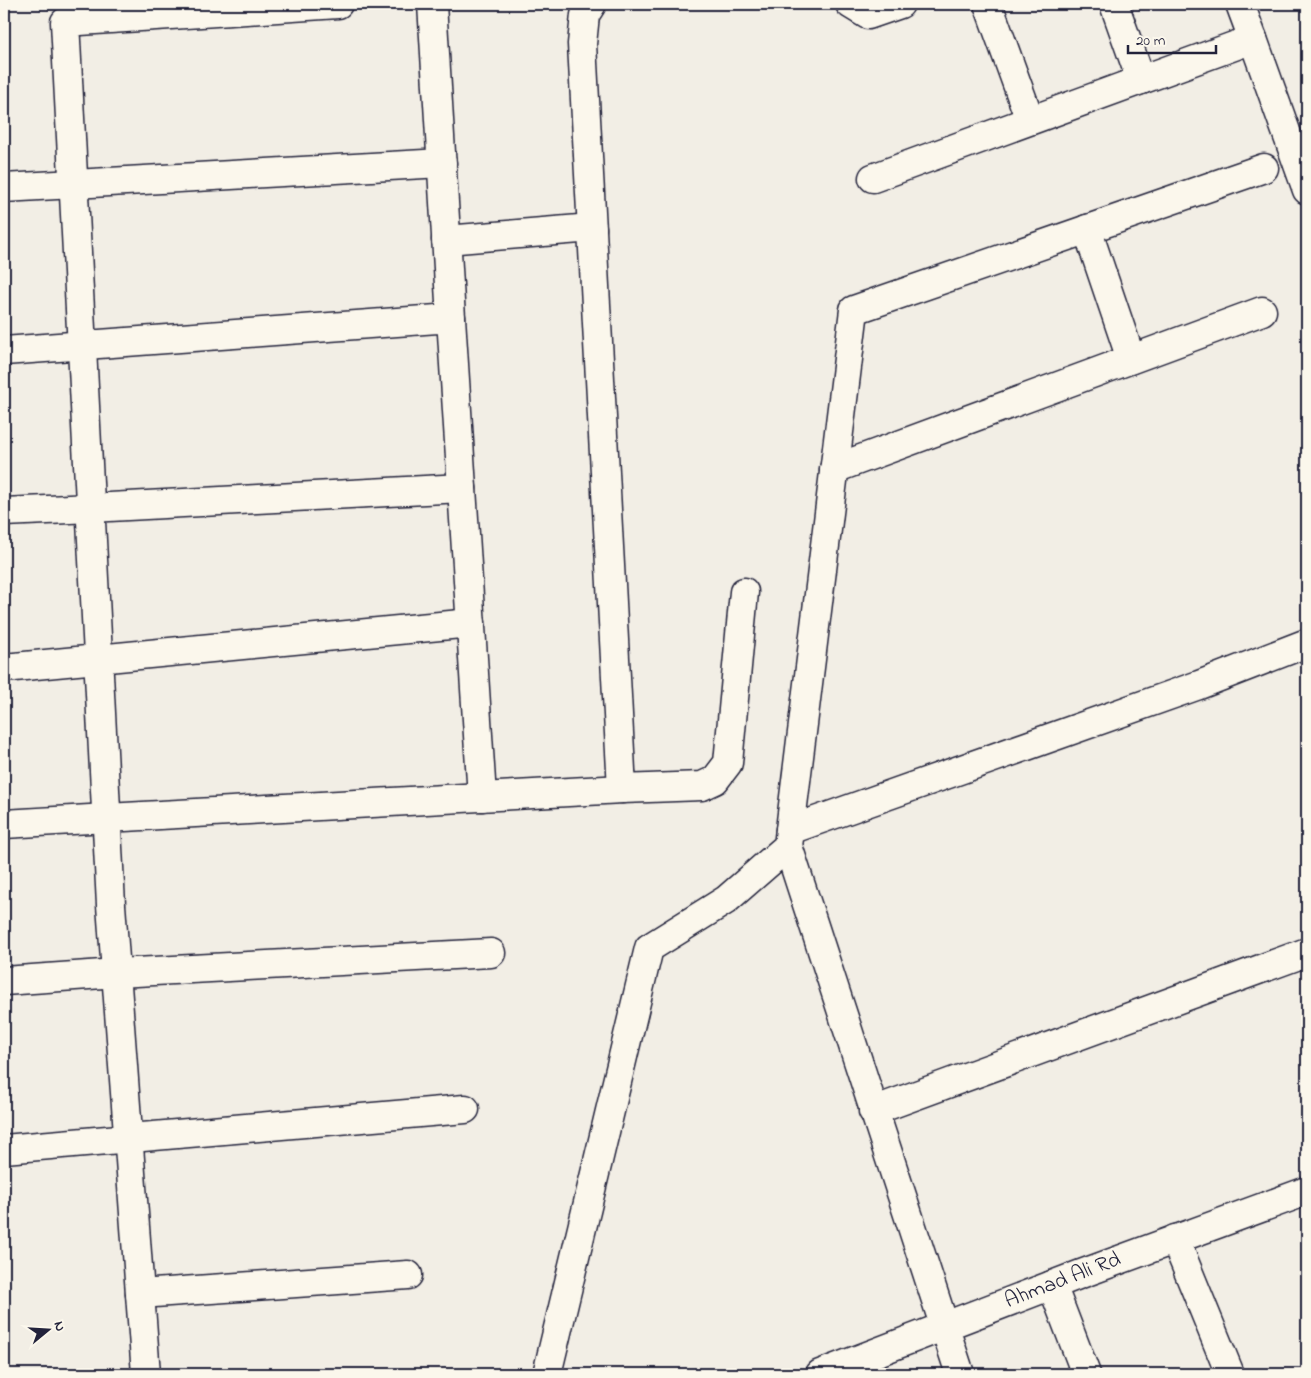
<svg xmlns="http://www.w3.org/2000/svg" width="1311" height="1378" viewBox="0 0 1311 1378" font-family="'Indie Flower',sans-serif">
	<style>
		.lines { fill: none; stroke-linecap: round; stroke-linejoin: round }
		.minor-casing { stroke: #22223b; stroke-width: 31 }
		.minor { stroke: #fbf7ec; stroke-width: 28 }
		.labels { text-anchor: middle; dominant-baseline: central; stroke-width: 4.5; stroke-linejoin: round; paint-order: stroke }
		.street-label { font-size: 22px; fill: #22223b; stroke: #fbf7ec }
	</style>
	<rect width="100%" height="100%" fill="#f2eee5"/>
	<filter id="ink" filterUnits="userSpaceOnUse"><feTurbulence type="fractalNoise" baseFrequency=".02" numOctaves="2"/><feDisplacementMap in="SourceGraphic" scale="10" xChannelSelector="R" yChannelSelector="G"/><feConvolveMatrix kernelMatrix="1 2 1 2 8 2 1 2 1" color-interpolation-filters="sRGB"/></filter>
	<g filter="url(#ink)">
		<g class="lines">
			<defs>
				<g id="minor">
					<polyline points="432,4 451,318"/>
					<polyline points="592,4 585,15 582,44 622,789"/>
					<polyline points="850,4 868,15 900,4"/>
					<polyline points="988,4 1030,120"/>
					<polyline points="1114,4 1141,80"/>
					<polyline points="1253,39 1307,190"/>
					<polyline points="873,178 1253,39 1240,4"/>
					<polyline points="4,188 442,163"/>
					<polyline points="1087,229 1131,359"/>
					<polyline points="446,240 592,228"/>
					<polyline points="4,351 451,318 482,797"/>
					<polyline points="834,469 1262,311"/>
					<polyline points="4,512 91,508 462,488"/>
					<polyline points="4,668 471,623"/>
					<polyline points="4,824 107,818 622,789 702,786 715,780 728,763 744,592"/>
					<polyline points="790,830 1199,685 1307,643"/>
					<polyline points="788,846 960,1374"/>
					<polyline points="4,981 117,973 491,953"/>
					<polyline points="873,1111 1307,952"/>
					<polyline points="4,1149 465,1109"/>
					<polyline points="1175,1239 1230,1374"/>
					<polyline points="1052,1285 1086,1374"/>
					<polyline points="140,1294 408,1275"/>
					<polyline points="146,1374 111,905 65,22 338,4"/>
					<polyline points="547,1374 649,948 726,900 788,846 854,310 1264,168"/>
					<polyline points="820,1374 1081,1274 1307,1191"/>
				</g>
			</defs>
			<use href="#minor" class="minor-casing"/>
			<use href="#minor" class="minor"/>
		</g>
	</g>
	<g class="labels">
		<g class="street-label">
			<text transform="translate(1063 1281) rotate(-21)">Ahmad Ali Rd</text>
		</g>
	</g>
	<rect width="1311" height="1378" fill="none" stroke="#fbf7ec" stroke-width="20"/>
	<rect x="10" y="10" width="1291" height="1358" fill="none" stroke="#22223b" stroke-width="2" filter="url(#ink)"/>
	<g transform="translate(48 1330) rotate(72)" stroke="#fbf7ec" stroke-width="4" paint-order="stroke">
	<path d="M0-4L9 19L0 12L-9 19Z" fill="#22223b"/>
	<text y="-8" font-size="14" font-weight="bold" text-anchor="middle" fill="#22223b">N</text>
	</g>
	<path d="M1128 45v8h88v-8" fill="none" stroke="#22223b" stroke-width="2.5"/>
	<text x="1136" y="45" font-size="15" fill="#22223b" stroke="#fbf7ec" stroke-width="4" paint-order="stroke">20 m</text>
</svg>
